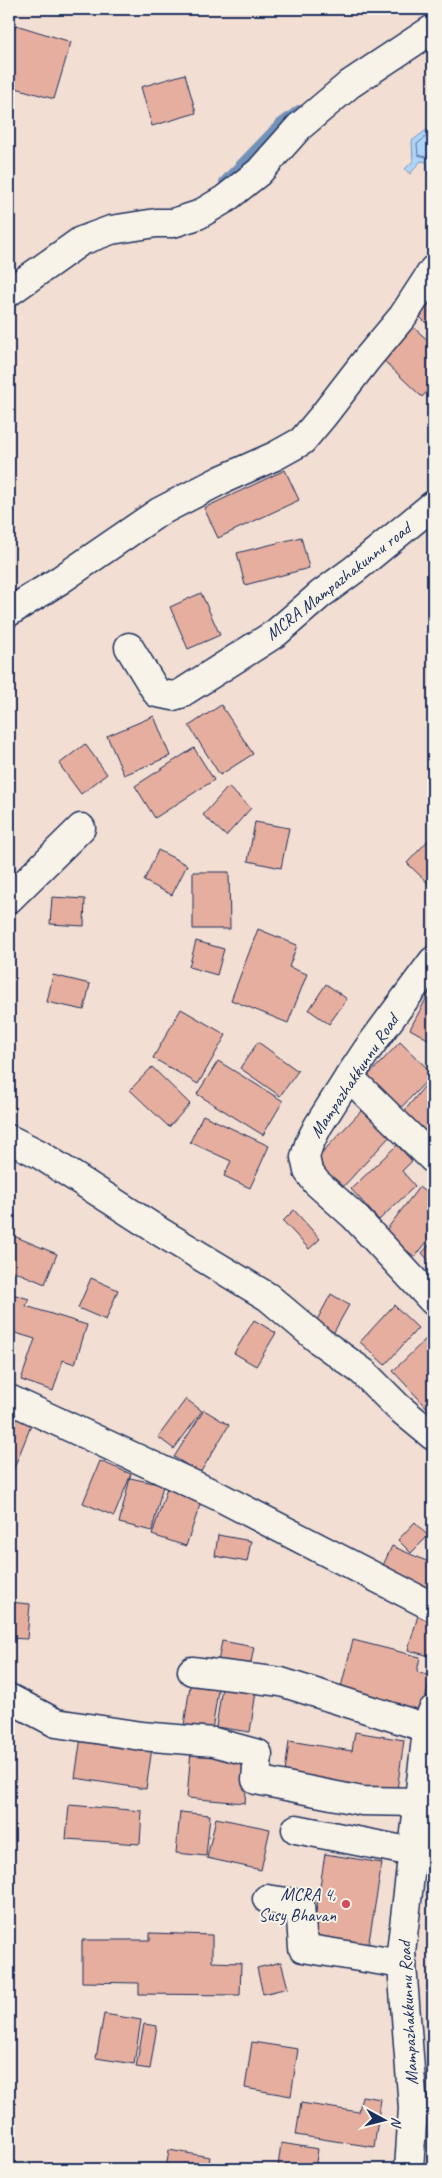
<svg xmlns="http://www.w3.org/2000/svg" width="442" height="2178" viewBox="0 0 442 2178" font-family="Caveat,sans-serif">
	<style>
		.water { fill: #aed4f8; stroke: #7392ba }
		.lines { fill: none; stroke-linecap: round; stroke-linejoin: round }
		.shore { stroke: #56719c; stroke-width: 1 }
		.stream { stroke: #7392ba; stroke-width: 10 }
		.building { fill: #e6ae9e; stroke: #1b2f5e }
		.minor-casing { stroke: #1b2f5e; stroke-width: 31 }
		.minor { stroke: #f7f3e8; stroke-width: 28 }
		.poi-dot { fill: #d1495b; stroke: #f7f3e8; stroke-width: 2 }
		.labels { text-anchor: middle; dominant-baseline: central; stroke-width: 4; stroke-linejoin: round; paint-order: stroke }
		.street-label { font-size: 18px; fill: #1b2f5e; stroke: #f7f3e8 }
		.poi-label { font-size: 18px; fill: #1b2f5e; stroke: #f7f3e8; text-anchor: end }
	</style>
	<rect width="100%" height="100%" fill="#f2ded2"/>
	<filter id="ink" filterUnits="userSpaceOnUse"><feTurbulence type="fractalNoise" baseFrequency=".02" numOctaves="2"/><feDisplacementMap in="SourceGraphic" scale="10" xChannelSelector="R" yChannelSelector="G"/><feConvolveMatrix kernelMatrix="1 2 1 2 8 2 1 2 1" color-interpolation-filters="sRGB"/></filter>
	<g filter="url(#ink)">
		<polygon class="water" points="433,125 433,173 429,175 427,162 421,161 410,174 405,169 413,161 412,141"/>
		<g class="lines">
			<polyline class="shore" points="433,131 417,144 418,155 430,158 433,168"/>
			<polyline class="stream" points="224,182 280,124 299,110"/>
		</g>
		<g class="building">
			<polygon points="16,25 71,42 54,99 9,86 9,48"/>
			<polygon points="185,74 196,113 152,126 141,87"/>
			<polygon points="433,292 433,330 415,312"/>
			<polygon points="411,325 433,345 433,385 422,397 381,358"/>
			<polygon points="285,470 299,500 218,538 204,508"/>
			<polygon points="301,537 309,568 245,585 237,553"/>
			<polygon points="201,593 220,635 188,649 170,607"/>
			<polygon points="221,705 253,754 220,775 189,726"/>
			<polygon points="154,716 170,756 124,775 107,736"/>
			<polygon points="85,744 107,774 81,794 59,764"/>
			<polygon points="194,748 214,780 155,818 135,786"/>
			<polygon points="228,787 251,808 226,836 203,815"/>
			<polygon points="255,822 289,828 281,868 248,861"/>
			<polygon points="433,835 433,888 407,863"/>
			<polygon points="158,850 187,865 172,895 144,881"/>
			<polygon points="193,872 229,872 230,929 193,929"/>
			<polygon points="52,897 85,899 84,926 50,924"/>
			<polygon points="258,929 297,945 289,967 307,974 288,1023 231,1000"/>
			<polygon points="196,941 224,949 217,975 189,967"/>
			<polygon points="53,975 90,984 84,1010 47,1002"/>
			<polygon points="326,984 347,999 329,1024 309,1010"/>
			<polygon points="433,986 433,1042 410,1029"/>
			<polygon points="181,1009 226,1035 198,1084 153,1058"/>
			<polygon points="258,1042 298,1071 280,1096 240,1068"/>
			<polygon points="400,1042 433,1074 395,1114 362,1082"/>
			<polygon points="218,1061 283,1101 263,1135 197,1094"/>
			<polygon points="152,1067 190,1104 169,1127 130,1090"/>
			<polygon points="431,1078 433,1080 433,1147 398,1119"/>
			<polygon points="365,1107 393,1133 342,1188 314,1161"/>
			<polygon points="203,1115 269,1146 250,1188 224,1176 231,1161 190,1142"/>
			<polygon points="397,1145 412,1161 402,1171 415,1186 379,1220 351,1189"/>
			<polygon points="419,1187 433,1198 433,1234 415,1257 384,1233"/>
			<polygon points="294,1210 320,1239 309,1249 283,1221"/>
			<polygon points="9,1234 57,1254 45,1284 9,1269"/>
			<polygon points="433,1241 433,1265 422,1253"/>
			<polygon points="91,1278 118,1290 106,1320 78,1308"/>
			<polygon points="9,1293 29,1299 26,1306 87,1325 75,1364 63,1360 53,1391 21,1380 35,1339 9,1331"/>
			<polygon points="331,1294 349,1305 330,1339 312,1329"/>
			<polygon points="394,1305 418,1328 385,1365 360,1342"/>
			<polygon points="254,1320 276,1333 256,1366 234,1353"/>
			<polygon points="430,1335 433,1338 433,1411 432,1413 393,1371"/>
			<polygon points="186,1399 202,1411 174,1449 158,1437"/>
			<polygon points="204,1410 229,1425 200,1473 174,1457"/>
			<polygon points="9,1414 32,1423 10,1478 9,1478"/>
			<polygon points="100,1461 131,1474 114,1516 83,1503"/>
			<polygon points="130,1478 163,1485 152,1531 119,1523"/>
			<polygon points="168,1485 203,1496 186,1546 152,1535"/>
			<polygon points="415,1522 428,1536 411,1553 398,1540"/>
			<polygon points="218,1535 251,1541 247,1562 215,1556"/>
			<polygon points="392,1546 433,1564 433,1586 429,1596 379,1574"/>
			<polygon points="9,1602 30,1604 27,1639 9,1638"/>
			<polygon points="419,1612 433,1616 433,1657 408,1650"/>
			<polygon points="353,1640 420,1657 417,1672 431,1676 421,1715 339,1695"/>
			<polygon points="222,1641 254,1647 249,1673 217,1667"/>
			<polygon points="191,1679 219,1683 212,1730 184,1726"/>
			<polygon points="223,1680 257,1685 250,1732 216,1727"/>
			<polygon points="355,1732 404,1740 396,1797 284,1781 289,1741 352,1751"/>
			<polygon points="81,1737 152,1748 146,1789 75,1778"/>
			<polygon points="191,1750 249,1755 245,1803 187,1798"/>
			<polygon points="69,1805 142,1811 140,1844 66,1839"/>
			<polygon points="180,1812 210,1815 206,1856 176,1853"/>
			<polygon points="216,1818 270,1829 261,1870 207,1858"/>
			<polygon points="325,1854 382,1863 367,1953 311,1944"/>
			<polygon points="150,1933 212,1935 212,1962 241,1963 240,1995 139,1994 139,1983 82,1982 82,1940 150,1940"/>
			<polygon points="281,1962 288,1988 263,1994 257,1968"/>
			<polygon points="104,2014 141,2020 134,2064 96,2058"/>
			<polygon points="144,2024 157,2026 150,2069 136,2067"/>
			<polygon points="252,2042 298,2049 291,2096 245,2088"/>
			<polygon points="362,2096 381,2099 374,2147 296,2135 301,2103 359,2112"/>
			<polygon points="281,2143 318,2149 315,2169 278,2167"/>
			<polygon points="169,2150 210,2157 208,2169 166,2169"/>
		</g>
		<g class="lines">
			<defs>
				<g id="minor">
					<polyline points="9,292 81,241 111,230 156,223 173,223 198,215 225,199 259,172 299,127 350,84 433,29"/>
					<polyline points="9,612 60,580 159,512 221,480 275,456 302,441 323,416 367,359 403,316 433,270"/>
					<polyline points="129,647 157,693 173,696 180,694 276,633 321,594 355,569 433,505"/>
					<polyline points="9,899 81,828"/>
					<polyline points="433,961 367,1050 349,1077 318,1126 309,1144 305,1157 308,1171 316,1182 354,1216 433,1301"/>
					<polyline points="349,1077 433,1159"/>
					<polyline points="9,1139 39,1154 162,1233 268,1297 320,1341 363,1372 398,1407 433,1436"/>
					<polyline points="9,1399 220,1497 433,1607"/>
					<polyline points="192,1671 281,1682 427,1728"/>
					<polyline points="9,1698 56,1723 141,1736 214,1742 258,1754 256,1780 362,1801 419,1802"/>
					<polyline points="296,1829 413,1852"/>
					<polyline points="267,1899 300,1904 303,1948 402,1964"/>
					<polyline points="409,2169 413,2108 401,1952 428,1722 433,1710"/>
				</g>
			</defs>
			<use href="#minor" class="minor-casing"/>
			<use href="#minor" class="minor"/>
		</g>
	</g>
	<circle class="poi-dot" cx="346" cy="1904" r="5"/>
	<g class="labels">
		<g class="street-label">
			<text transform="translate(338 581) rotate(-38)">MCRA Mampazhakunnu road</text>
			<text transform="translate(354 1076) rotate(-56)">Mampazhakkunnu Road</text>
			<text transform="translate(408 2013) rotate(-93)">Mampazhakkunnu Road</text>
		</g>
		<g class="poi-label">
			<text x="336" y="1894">MCRA 4,<tspan x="336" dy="21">Susy Bhavan</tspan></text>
		</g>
	</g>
	<rect width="442" height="2178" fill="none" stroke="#f7f3e8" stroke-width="30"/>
	<rect x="15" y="15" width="412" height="2148" fill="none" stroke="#1b2f5e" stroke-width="2" filter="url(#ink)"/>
	<g transform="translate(384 2120) rotate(97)" stroke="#f7f3e8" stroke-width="4" paint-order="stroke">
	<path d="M0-4L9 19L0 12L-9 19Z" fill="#1b2f5e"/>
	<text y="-8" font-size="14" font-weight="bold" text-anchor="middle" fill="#1b2f5e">N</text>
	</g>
</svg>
